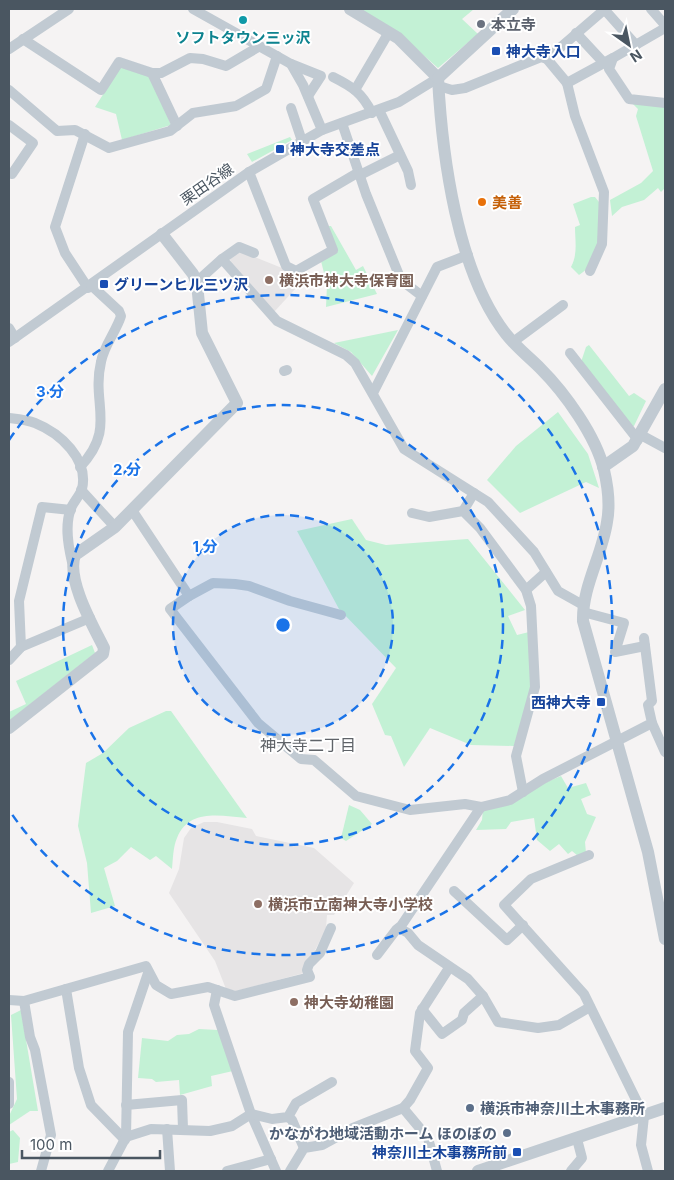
<svg xmlns="http://www.w3.org/2000/svg" width="674" height="1180" viewBox="0 0 674 1180" font-family="Inter,'Noto Sans JP',sans-serif">
	<style>
		.education { fill: #e6e4e5 }
		.green { fill: #c3f1d5 }
		.lines { fill: none; stroke-linecap: round; stroke-linejoin: round }
		.minor { stroke: #c1cad2; stroke-width: 10 }
		.tertiary { stroke: #c1cad2; stroke-width: 12 }
		.ring { fill: none; stroke: #1a73e8; stroke-width: 2.5; stroke-dasharray: 9 6 }
		.culture-dot { fill: #0f9aa8; stroke: #fff; stroke-width: 2 }
		.worship-dot { fill: #6b7280; stroke: #fff; stroke-width: 2 }
		.transit-dot { fill: #1a4fb4; stroke: #fff; stroke-width: 2 }
		.food-dot { fill: #e8710a; stroke: #fff; stroke-width: 2 }
		.education-dot { fill: #8d6e63; stroke: #fff; stroke-width: 2 }
		.service-dot { fill: #5c6f8a; stroke: #fff; stroke-width: 2 }
		.labels { text-anchor: middle; dominant-baseline: central; stroke-width: 4; stroke-linejoin: round; paint-order: stroke }
		.worship-label { font-size: 15px; font-weight: bold; fill: #5b616d; stroke: #fff; text-anchor: start }
		.culture-label { font-size: 15px; font-weight: bold; fill: #0d838f; stroke: #fff }
		.transit-label { font-size: 15px; font-weight: bold; fill: #164399; stroke: #fff; text-anchor: start }
		.street-label { font-size: 15px; fill: #4a5661; stroke: #fff }
		.food-label { font-size: 15px; font-weight: bold; fill: #c56008; stroke: #fff; text-anchor: start }
		.education-label { font-size: 15px; font-weight: bold; fill: #785e54; stroke: #fff; text-anchor: start }
		.service-label { font-size: 15px; font-weight: bold; fill: #4e5e75; stroke: #fff; text-anchor: start }
		.neighbourhood-label { font-size: 16px; fill: #5f6368; stroke: #fff }
		.centre { fill: #1a73e8; stroke: #fff; stroke-width: 2.5 }
		.ring-label { font-size: 15px; text-anchor: middle; font-weight: bold; fill: #1a73e8; stroke: #fff; stroke-width: 4; stroke-linejoin: round; paint-order: stroke }
	</style>
	<rect width="100%" height="100%" fill="#f5f3f3"/>
	<g class="education">
		<polygon points="240,251 282,268 297,287 274,312 231,263 230,259"/>
		<polygon points="204,822 217,822 252,829 256,836 314,848 354,883 334,915 327,915 326,928 304,973 236,991 226,989 215,961 169,893 179,869 184,838 191,828"/>
	</g>
	<g class="green">
		<polygon points="359,9 474,9 462,19 478,34 438,68 404,38"/>
		<polygon points="122,65 151,76 171,125 122,140 116,114 95,107"/>
		<polygon points="632,103 665,105 665,188 661,192 658,188 644,200 622,207 612,216 610,200 641,183 653,171 636,116 638,109"/>
		<polygon points="290,137 292,140 252,162 247,154"/>
		<path d="M591,197H595L599,202C600,224 602,261 579,275L571,267C578,254 575,241 575,227L580,225L573,204Z"/>
		<polygon points="327,226 331,226 356,270 363,266 377,294 326,307 327,285 321,261 337,251"/>
		<polygon points="398,330 372,376 351,352 334,343"/>
		<polygon points="589,345 629,396 634,393 646,401 634,426 630,426 581,362 586,347"/>
		<polygon points="558,412 588,454 599,488 586,482 520,513 487,480 516,446"/>
		<polygon points="352,519 366,540 386,545 468,539 525,610 508,616 517,635 529,632 532,687 514,746 471,745 430,728 404,767 391,736 385,735 372,704 396,668 339,609 297,531"/>
		<polygon points="92,645 95,653 9,721 9,712 26,704 16,681"/>
		<path d="M166,711H171L176,718L247,818C221,816 189,808 177,838C173,847 173,859 172,869L156,856L150,860L131,847L117,861L104,868L115,906L91,913L87,863L78,826L86,763L103,753L129,728Z"/>
		<polygon points="561,776 568,788 586,783 591,795 581,799 587,814 596,817 585,842 586,853 578,856 572,851 568,854 559,844 550,851 537,840 534,818 511,822 506,829 476,830 482,820 483,809"/>
		<polygon points="349,805 360,810 372,824 346,841 341,838"/>
		<polygon points="21,1010 38,1111 30,1111 9,1125 9,1116 17,1099 11,1015"/>
		<polygon points="199,1029 218,1030 233,1071 211,1076 212,1086 180,1095 179,1080 156,1082 152,1079 138,1078 142,1038 168,1041 177,1035 189,1034"/>
		<polygon points="13,1130 20,1138 18,1162 9,1164 9,1132"/>
	</g>
	<g class="lines">
		<g class="minor">
			<polyline points="193,9 291,64 303,85 322,130"/>
			<polyline points="604,9 636,45"/>
			<polyline points="651,9 665,25"/>
			<polyline points="576,33 603,62"/>
			<polyline points="23,39 101,90 119,62 152,73 161,73 190,58 203,59 226,66 260,46"/>
			<polyline points="9,49 69,9"/>
			<polyline points="613,58 665,28"/>
			<polyline points="547,59 605,9"/>
			<polyline points="291,64 321,76 308,96"/>
			<polyline points="152,73 177,126"/>
			<path d="M333,77C353,87 362,93 372,113"/>
			<polyline points="567,83 575,116 604,192 602,244 590,271"/>
			<polyline points="439,86 452,90 465,88 541,57 547,59 567,83 613,58 609,69 629,99 665,103"/>
			<polyline points="9,90 57,131 75,130 109,148 170,131 193,113 236,106 266,89 277,56"/>
			<polyline points="355,90 389,32"/>
			<polyline points="291,108 302,141"/>
			<polyline points="379,110 408,171 411,185"/>
			<polyline points="342,123 366,194 401,280 422,296"/>
			<polyline points="9,125 33,143 12,174 9,173"/>
			<polyline points="85,134 55,227 65,253 88,288"/>
			<polyline points="249,172 286,266 296,271 333,250 313,199 359,172"/>
			<polyline points="360,175 400,155"/>
			<polyline points="222,259 239,247 254,253"/>
			<polyline points="197,284 202,277 222,259 277,321 346,355 355,363 404,449 488,502 534,552 558,591 583,605"/>
			<polyline points="9,328 15,338"/>
			<polyline points="9,342 249,172 322,130 399,102 438,78"/>
			<polyline points="513,342 563,305"/>
			<polyline points="570,353 638,440"/>
			<polyline points="284,371 287,370"/>
			<polyline points="373,393 437,267 468,255"/>
			<path d="M9,418C17,419 27,420 35,423C60,433 89,459 82,489C80,495 75,500 72,506C64,523 68,545 72,562"/>
			<polyline points="641,435 665,448"/>
			<path d="M80,467C117,428 91,404 101,362C104,345 116,332 121,316L119,311L91,285"/>
			<polyline points="81,490 115,527"/>
			<polyline points="132,510 189,596 170,609 258,723 301,759 314,760 356,796 410,810 465,804 481,807 401,926 396,930 377,955"/>
			<polyline points="463,511 474,493"/>
			<polyline points="412,513 429,517 463,511 480,528 526,590 531,606 535,687 516,756 523,792"/>
			<polyline points="526,590 546,572"/>
			<polyline points="189,596 213,583 235,584 249,586 290,601 341,615"/>
			<polyline points="583,612 624,623 615,652 645,646"/>
			<polyline points="21,647 19,601 42,507 71,510"/>
			<polyline points="9,660 21,647 90,618"/>
			<polyline points="652,723 665,752"/>
			<polyline points="481,807 510,800 543,779 652,723 648,705 652,701 644,638"/>
			<polyline points="589,855 531,879 504,905 584,994 644,1116 641,1145 648,1171"/>
			<polyline points="454,891 507,940 523,925"/>
			<polyline points="399,928 408,933 418,945 468,979 483,996 498,1022 538,1028 559,1025 590,1007"/>
			<polyline points="66,989 79,1068 91,1105 125,1140"/>
			<polyline points="217,990 214,1005 251,1114 276,1171"/>
			<polyline points="9,1000 24,1001 146,966 156,985 171,994 208,987 235,996 310,977 307,970 309,964 320,953 331,928"/>
			<polyline points="24,1001 30,1037 35,1050 51,1135 41,1171"/>
			<polyline points="422,1009 442,1034 462,1020 464,1013 483,996"/>
			<polyline points="9,1082 9,1104"/>
			<polyline points="126,1105 182,1100 183,1129"/>
			<polyline points="403,1108 428,1138 437,1171"/>
			<polyline points="288,1117 292,1120 304,1148"/>
			<polyline points="167,1129 170,1171"/>
			<polyline points="126,1137 151,1129 210,1131 232,1126 251,1114 272,1119 288,1117 296,1103 332,1082"/>
			<polyline points="108,1171 126,1137 128,1032 148,973"/>
			<polyline points="227,1171 271,1159"/>
			<polyline points="290,1171 304,1148 322,1145 353,1128 403,1108 410,1100 428,1068 415,1051 420,1013 449,968"/>
			<polyline points="571,1171 582,1158 577,1139"/>
		</g>
		<g class="tertiary">
			<path d="M350,9L398,38L438,78C442,155 457,272 506,334C516,347 529,357 540,368C565,393 596,436 604,470C608,487 610,506 607,522C602,556 582,587 583,621L648,852L665,939"/>
			<polyline points="438,78 513,9"/>
			<polyline points="603,467 633,446 665,389"/>
			<path d="M9,728L103,654L104,648C93,626 66,579 75,555L115,527L237,403L202,333L197,284L193,274L162,234"/>
			<polyline points="478,1171 665,1108"/>
		</g>
	</g>
	<circle cx="283" cy="625" r="110" fill="#1a73e8" fill-opacity=".12"/>
	<g class="ring">
		<circle cx="283" cy="625" r="110"/>
		<circle cx="283" cy="625" r="220"/>
		<path d="M9 440A330 330 0 1 1 9 810"/>
	</g>
	<circle class="culture-dot" cx="243" cy="20" r="5"/>
	<circle class="worship-dot" cx="481" cy="24" r="5"/>
	<g class="transit-dot">
		<rect x="491" y="46" width="10" height="10" rx="2.5"/>
		<rect x="275" y="144" width="10" height="10" rx="2.5"/>
		<rect x="99" y="279" width="10" height="10" rx="2.5"/>
		<rect x="596" y="697" width="10" height="10" rx="2.5"/>
		<rect x="512" y="1147" width="10" height="10" rx="2.5"/>
	</g>
	<circle class="food-dot" cx="482" cy="202" r="5"/>
	<g class="education-dot">
		<circle cx="269" cy="280" r="5"/>
		<circle cx="258" cy="904" r="5"/>
		<circle cx="294" cy="1002" r="5"/>
	</g>
	<g class="service-dot">
		<circle cx="470" cy="1108" r="5"/>
		<circle cx="507" cy="1133" r="5"/>
	</g>
	<g class="labels">
		<g class="worship-label">
			<text x="491" y="24">本立寺</text>
		</g>
		<g class="culture-label">
			<text x="243" y="37">ソフトタウン三ッ沢</text>
		</g>
		<g class="transit-label">
			<text x="506" y="51">神大寺入口</text>
			<text x="290" y="149">神大寺交差点</text>
			<text x="114" y="284">グリーンヒル三ツ沢</text>
			<text x="591" y="702" text-anchor="end">西神大寺</text>
			<text x="507" y="1152" text-anchor="end">神奈川土木事務所前</text>
		</g>
		<g class="street-label">
			<text transform="translate(207 184) rotate(-35)">栗田谷線</text>
		</g>
		<g class="food-label">
			<text x="492" y="202">美善</text>
		</g>
		<g class="education-label">
			<text x="279" y="280">横浜市神大寺保育園</text>
			<text x="268" y="904">横浜市立南神大寺小学校</text>
			<text x="304" y="1002">神大寺幼稚園</text>
		</g>
		<g class="service-label">
			<text x="480" y="1108">横浜市神奈川土木事務所</text>
			<text x="497" y="1133" text-anchor="end">かながわ地域活動ホーム ほのぼの</text>
		</g>
		<g class="neighbourhood-label">
			<text x="308" y="745">神大寺二丁目</text>
		</g>
	</g>
	<circle cx="283" cy="625" r="8" class="centre"/>
	<g class="ring-label">
		<text x="50" y="397">3 分</text>
		<text x="127" y="475">2 分</text>
		<text x="205" y="552">1 分</text>
	</g>
	<rect width="674" height="1180" fill="none" stroke="#4a5661" stroke-width="20"/>
	<g transform="translate(629 45) rotate(147)" stroke="#ffffff" stroke-width="4" paint-order="stroke">
	<path d="M0-4L9 19L0 12L-9 19Z" fill="#4a5661"/>
	<text y="-8" font-size="14" font-weight="bold" text-anchor="middle" fill="#4a5661">N</text>
	</g>
	<path d="M22 1150v8h138v-8" fill="none" stroke="#4a5661" stroke-width="2.5"/>
	<text x="30" y="1150" font-size="15" fill="#4a5661" stroke="#ffffff" stroke-width="4" paint-order="stroke">100 m</text>
</svg>
